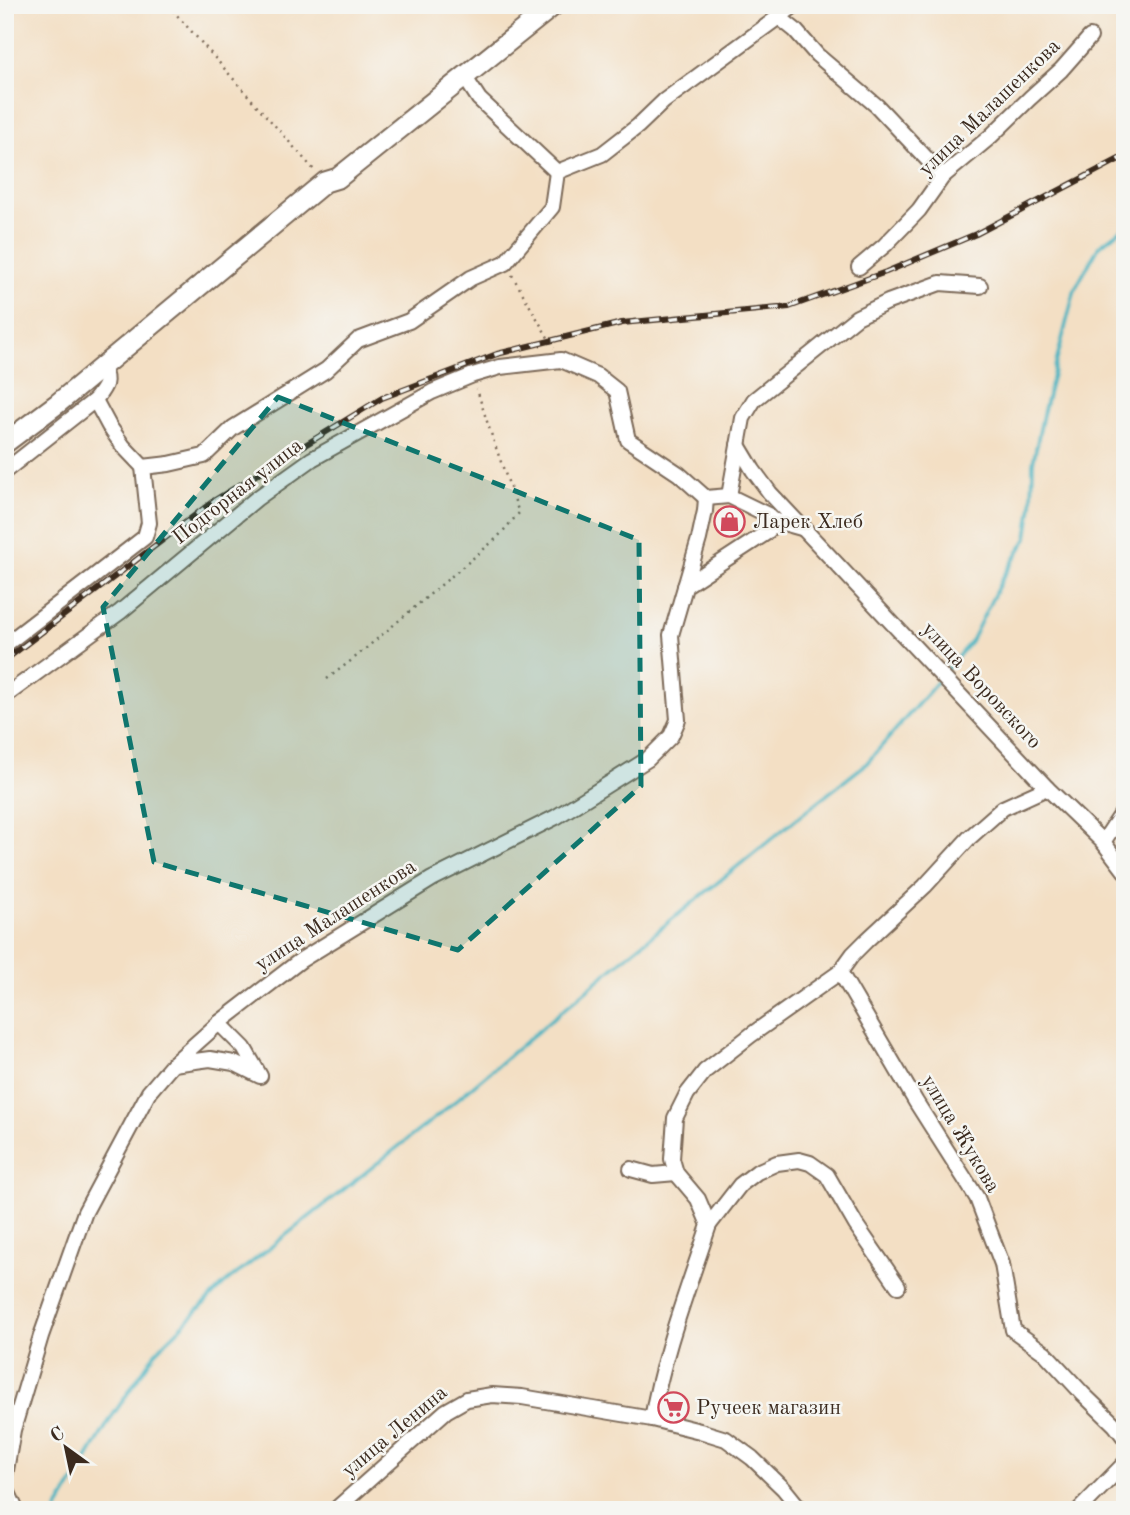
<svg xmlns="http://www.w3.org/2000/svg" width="1130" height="1515" viewBox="0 0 1130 1515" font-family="'Old Standard TT',serif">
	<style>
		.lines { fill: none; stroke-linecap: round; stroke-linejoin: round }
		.stream { stroke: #45b3c1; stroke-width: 3.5 }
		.minor-casing { stroke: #7b6958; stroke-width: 18 }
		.major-casing { stroke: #7b6958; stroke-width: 23 }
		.path { stroke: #7b6958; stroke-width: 2.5; stroke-dasharray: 2 5; stroke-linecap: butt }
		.minor { stroke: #fff; stroke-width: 14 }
		.major { stroke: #fff; stroke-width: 19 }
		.rail-casing { stroke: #3b2a1e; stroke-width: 6 }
		.rail { stroke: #f6f6f2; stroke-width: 3.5; stroke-dasharray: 10; stroke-linecap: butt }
		.marked { fill: #0f766e; fill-opacity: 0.2; stroke: #0f766e; stroke-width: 5; stroke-dasharray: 14 9; stroke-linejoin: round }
		.labels { text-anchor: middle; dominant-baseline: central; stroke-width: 5; stroke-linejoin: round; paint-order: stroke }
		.street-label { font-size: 21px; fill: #3b2a1e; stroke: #f6f6f2 }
		.poi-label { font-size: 21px; fill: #3b2a1e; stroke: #f6f6f2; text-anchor: start }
	</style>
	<rect width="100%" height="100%" fill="#f6f6f2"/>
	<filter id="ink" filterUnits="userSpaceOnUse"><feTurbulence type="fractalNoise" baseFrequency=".0143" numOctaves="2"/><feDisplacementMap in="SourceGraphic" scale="14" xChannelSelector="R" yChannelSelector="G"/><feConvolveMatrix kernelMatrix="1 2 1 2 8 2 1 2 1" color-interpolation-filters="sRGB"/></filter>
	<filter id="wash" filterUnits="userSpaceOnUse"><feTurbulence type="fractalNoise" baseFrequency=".00686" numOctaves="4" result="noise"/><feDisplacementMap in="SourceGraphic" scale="28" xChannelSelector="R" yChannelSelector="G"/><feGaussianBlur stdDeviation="1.57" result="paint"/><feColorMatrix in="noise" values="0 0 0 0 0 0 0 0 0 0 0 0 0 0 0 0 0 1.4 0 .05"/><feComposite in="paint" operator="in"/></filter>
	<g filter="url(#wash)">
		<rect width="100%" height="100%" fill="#f3dfc4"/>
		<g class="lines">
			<g class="stream">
				<polyline points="943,674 971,641 1002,579 1027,538 1032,505 1033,463 1043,414 1075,289 1099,246 1125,227"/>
				<polyline points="57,1510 111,1418 155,1353 224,1284 441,1113 633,951 796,819 866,764 939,680"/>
			</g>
		</g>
	</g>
	<g filter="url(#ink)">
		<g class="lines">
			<defs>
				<g id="minor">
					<polyline points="780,18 795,30 817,55 877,106 943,176"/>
					<polyline points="464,76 479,99 557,172"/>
					<polyline points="859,267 885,245 919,210 943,176 990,137 1030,98 1061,70 1090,37"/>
					<polyline points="95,400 109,426 123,446 143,467"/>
					<polyline points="738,445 753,470 770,493 1047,788 1103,842 1125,871"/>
					<path d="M5,471L95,400C106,386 109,382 102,366"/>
					<polyline points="729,496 743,418 754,400 857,317 888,302 940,283 980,286"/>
					<polyline points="685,586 766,533 772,527 773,520 805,529"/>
					<polyline points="5,645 145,537 149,523 143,467 169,464 204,456 233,428 326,370 358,340 409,321 471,278 505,263 552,207 557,172 602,154 638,126 664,101 795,5"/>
					<polyline points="5,696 120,612 256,499 312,459 432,392 473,375 500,367 561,360 598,376 617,391 628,440 679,474 706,498 729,496 768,515 773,520"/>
					<polyline points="1103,842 1125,809"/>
					<polyline points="840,972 853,954 866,941 925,886 969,838 1003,808 1047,788"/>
					<polyline points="173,1064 210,1059 234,1063 260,1076 244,1048 219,1023"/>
					<polyline points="631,1169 653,1175 676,1173"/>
					<polyline points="709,1225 740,1185 757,1172 777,1163 799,1160 810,1163 827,1175 856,1225 898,1286"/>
					<path d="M652,1419C663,1353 688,1289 709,1225L698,1199L676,1173L672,1159L675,1118L687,1094L705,1071L751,1035L840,972L916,1102L977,1198L1002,1264L1013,1330L1045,1353L1083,1394L1115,1425L1125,1438"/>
					<polyline points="5,1476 13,1430 41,1336 85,1212 149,1092 173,1064 219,1023 301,960 432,879 556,817 648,759 671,736 678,720 671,635 699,539 705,511 706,498"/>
					<polyline points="5,1486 16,1510"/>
					<polyline points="335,1510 446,1411 467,1399 492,1395 522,1397 652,1419 700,1431 726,1439 752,1458 784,1489 801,1510"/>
					<polyline points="1079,1510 1125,1463"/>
				</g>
				<polyline id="major" points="5,443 57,404 325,182 338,178 554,5"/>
			</defs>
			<use href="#minor" class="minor-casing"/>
			<use href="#major" class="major-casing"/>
			<g class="path">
				<polyline points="168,5 315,171"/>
				<polyline points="512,275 554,348"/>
				<path d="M327,679L352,660L497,538L519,513C505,472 489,431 477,389"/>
			</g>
			<use href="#minor" class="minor"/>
			<use href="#major" class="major"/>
			<defs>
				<polyline id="rail" points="5,660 215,500 382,398 497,354 622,323 789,307 886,272 976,234 1125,156"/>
			</defs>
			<use href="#rail" class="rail-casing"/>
			<use href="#rail" class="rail"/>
		</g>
	</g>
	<path class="marked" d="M278,397L639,540L641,786L458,950L154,862L103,607Z"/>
	<defs>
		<symbol id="shop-ring" viewBox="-11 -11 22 22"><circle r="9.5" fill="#f6f6f2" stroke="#d1495b" stroke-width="1.5"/><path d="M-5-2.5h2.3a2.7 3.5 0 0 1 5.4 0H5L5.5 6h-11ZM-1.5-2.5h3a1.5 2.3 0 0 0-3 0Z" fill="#d1495b"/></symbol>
		<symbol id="supermarket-ring" viewBox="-11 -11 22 22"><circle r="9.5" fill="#f6f6f2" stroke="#d1495b" stroke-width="1.5"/><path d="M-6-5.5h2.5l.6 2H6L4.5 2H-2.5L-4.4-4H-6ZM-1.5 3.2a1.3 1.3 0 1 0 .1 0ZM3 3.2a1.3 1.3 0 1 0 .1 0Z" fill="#d1495b"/></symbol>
	</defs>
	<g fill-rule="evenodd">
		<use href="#shop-ring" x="712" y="504" width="35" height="35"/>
		<use href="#supermarket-ring" x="656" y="1390" width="35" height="35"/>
	</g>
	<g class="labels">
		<g class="street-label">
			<text transform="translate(990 108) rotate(-44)">улица Малашенкова</text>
			<text transform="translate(238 492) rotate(-38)">Подгорная улица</text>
			<text transform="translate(981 686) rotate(47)">улица Воровского</text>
			<text transform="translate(336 916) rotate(-33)">улица Малашенкова</text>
			<text transform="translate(960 1134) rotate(59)">улица Жукова</text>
			<text transform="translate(395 1432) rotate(-40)">улица Ленина</text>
		</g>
		<g class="poi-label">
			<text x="753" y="522">Ларек Хлеб</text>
			<text x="696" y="1408">Ручеек магазин</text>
		</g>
	</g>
	<rect width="1130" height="1515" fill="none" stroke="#f6f6f2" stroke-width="28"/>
	<g transform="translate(66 1448) rotate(327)" stroke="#f6f6f2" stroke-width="5" paint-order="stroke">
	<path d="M0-5L12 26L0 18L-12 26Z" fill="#3b2a1e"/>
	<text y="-10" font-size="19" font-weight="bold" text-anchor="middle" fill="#3b2a1e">С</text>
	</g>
</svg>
